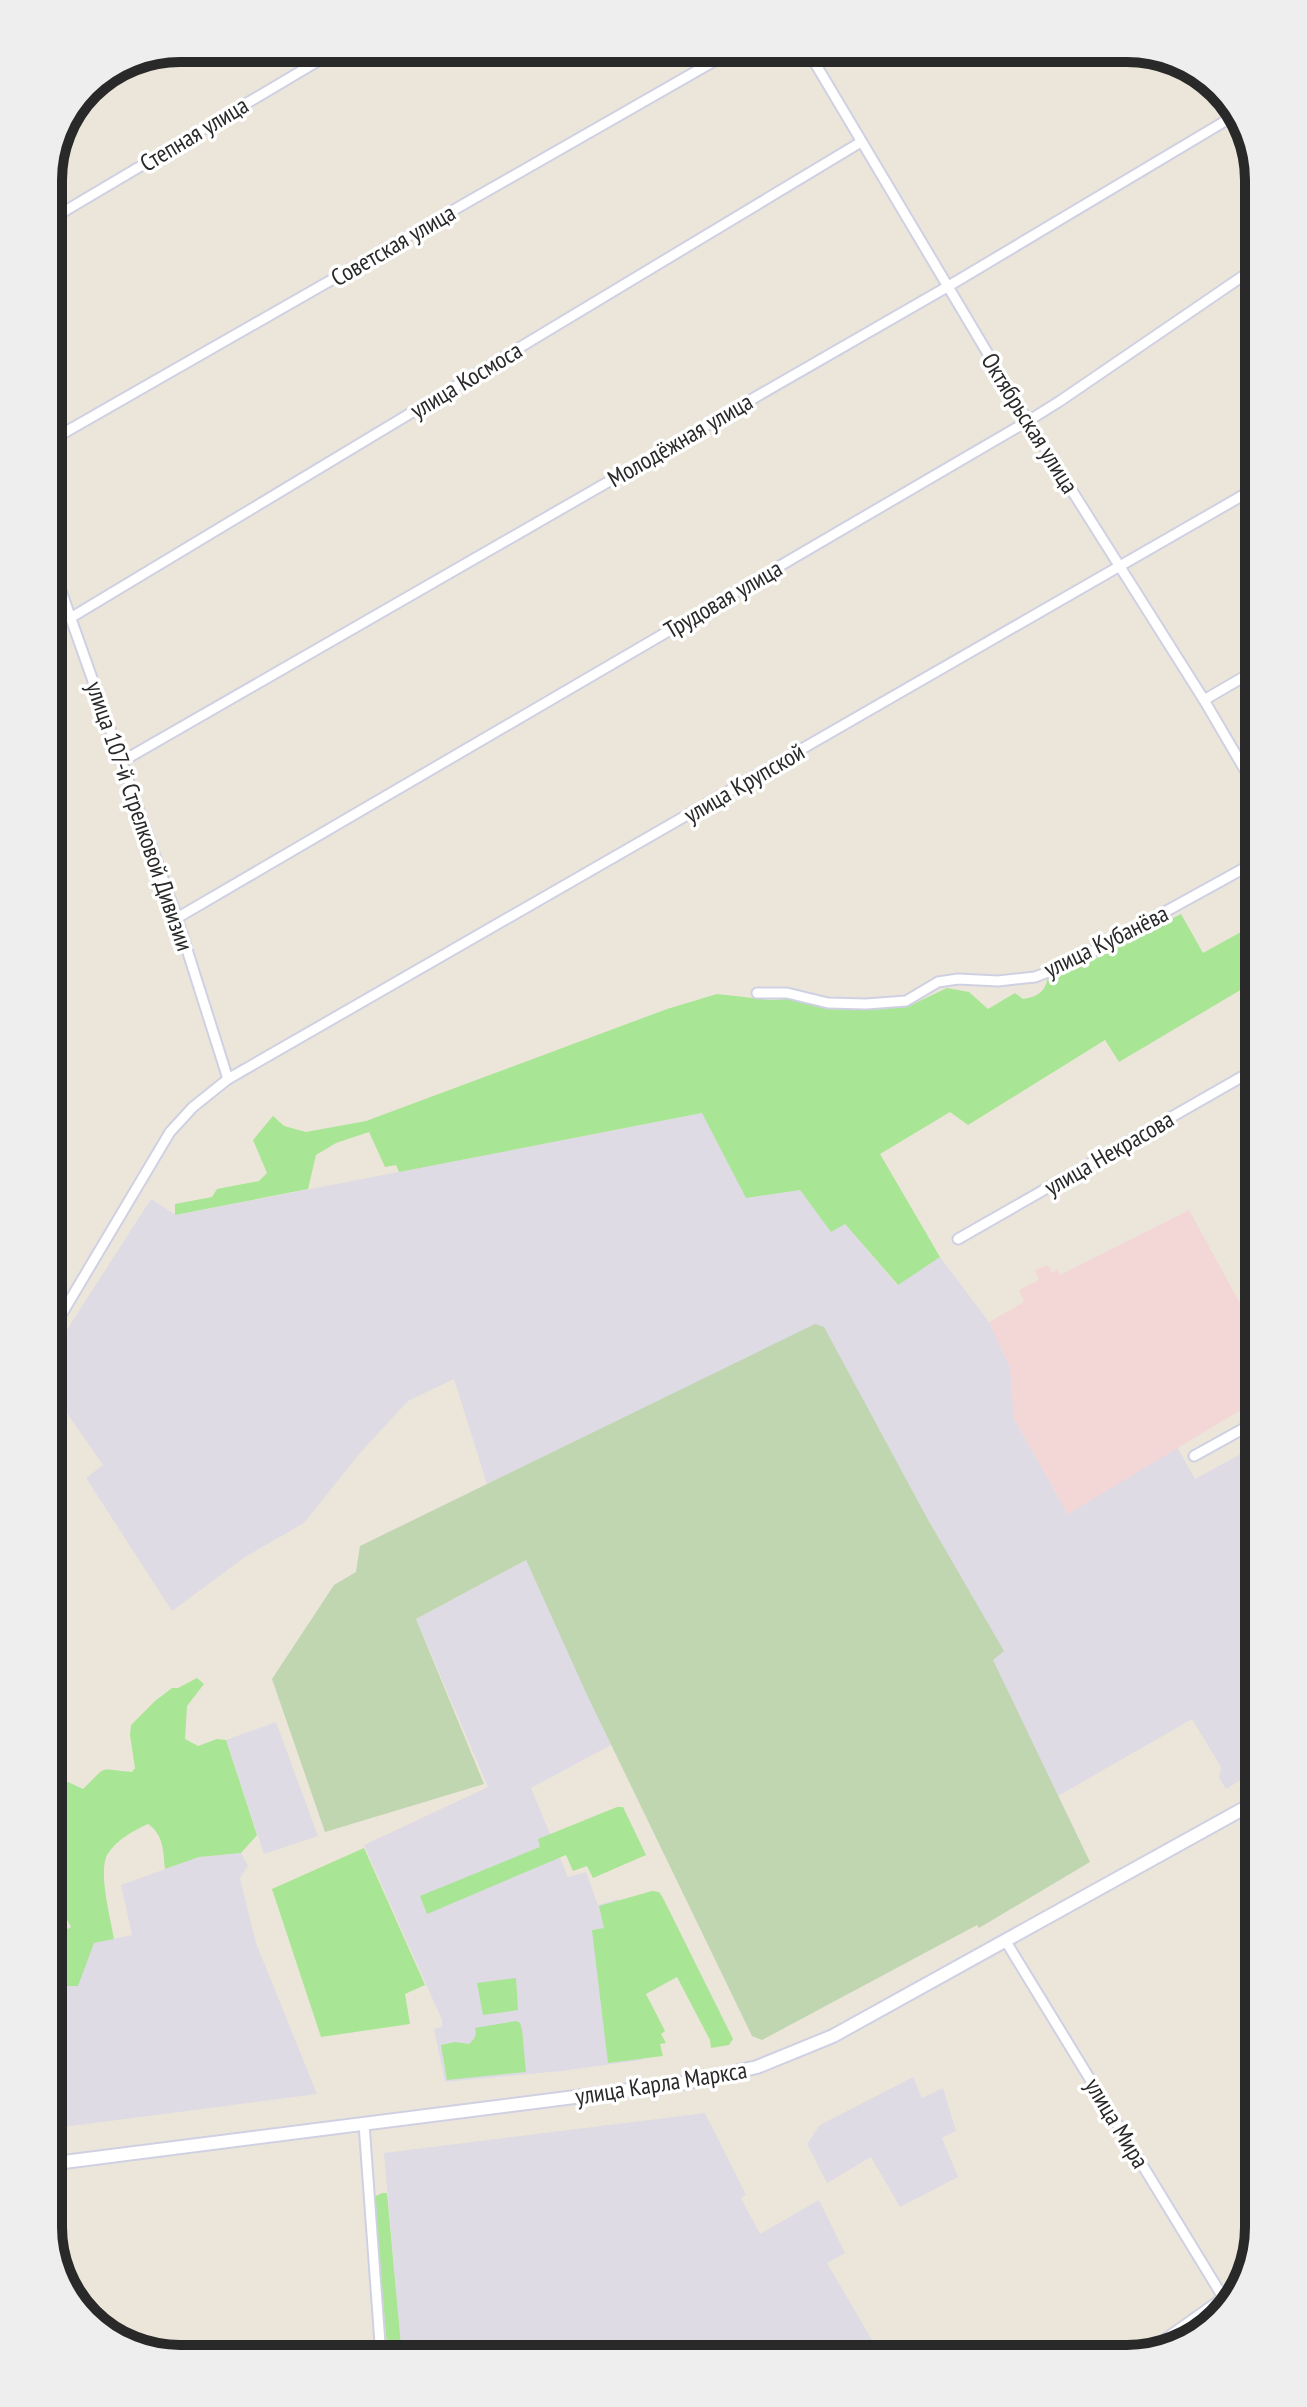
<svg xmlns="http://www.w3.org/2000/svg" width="1307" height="2407" viewBox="0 0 1307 2407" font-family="'PT Sans Narrow',sans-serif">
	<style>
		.industrial { fill: #dedbe4 }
		.medical { fill: #f3d7d6 }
		.green { fill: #a8e594 }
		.cemetery { fill: #bfd6b0 }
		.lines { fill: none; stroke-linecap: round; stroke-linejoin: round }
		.street-casing { stroke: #cfd1e3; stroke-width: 13 }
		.secondary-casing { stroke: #cfd1e3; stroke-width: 16 }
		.street { stroke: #fff; stroke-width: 9 }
		.secondary { stroke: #fff; stroke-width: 12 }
		.labels { text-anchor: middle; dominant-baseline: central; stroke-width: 7; stroke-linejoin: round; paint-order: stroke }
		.street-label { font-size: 24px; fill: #292929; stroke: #fff }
		.rim { fill: none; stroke: #292929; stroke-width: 10 }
	</style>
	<rect width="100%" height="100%" fill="#ece6da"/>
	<g class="industrial">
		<polygon points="703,1113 746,1198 800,1190 831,1232 844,1223 897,1285 940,1257 989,1322 1010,1367 1014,1419 1068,1514 1177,1447 1195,1479 1259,1444 1259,1769 1226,1789 1219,1778 1221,1767 1192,1719 1058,1796 992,1660 1003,1651 927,1518 823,1327 815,1325 487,1484 454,1379 408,1401 360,1453 304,1523 245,1557 172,1611 86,1478 103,1465 48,1386 48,1359 151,1199 176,1215"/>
		<polygon points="526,1560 611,1745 531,1788 568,1877 586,1872 598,1905 618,1899 642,2060 561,2071 445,2082 434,2029 442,2027 442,2020 364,1845 488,1787 416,1619"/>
		<polygon points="276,1722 318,1836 264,1854 226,1740"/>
		<polygon points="241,1853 248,1866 240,1878 256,1943 317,2094 48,2129 48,1943 57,1971 94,1943 132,1935 121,1885 199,1857"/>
		<polygon points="913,2077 922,2098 943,2088 956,2131 942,2138 958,2177 900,2207 871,2157 827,2183 807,2144 820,2125"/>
		<polygon points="705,2113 746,2195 741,2198 760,2234 819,2200 845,2253 827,2263 879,2352 402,2356 384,2153"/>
	</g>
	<polygon class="medical" points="1189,1210 1259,1338 1259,1399 1068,1514 1014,1419 1010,1367 989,1322 1024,1302 1019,1290 1039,1280 1035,1270 1048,1265 1052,1273 1057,1270 1060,1275"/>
	<g class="green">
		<path d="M1181,914L1203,953L1259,922V979L1119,1062L1105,1040L968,1125L950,1112L880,1154L940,1257L898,1285L845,1224L831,1232L800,1190L746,1198L702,1113L399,1172L396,1165L385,1167L369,1132L336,1143L316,1155L308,1189L175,1215V1204L212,1197L217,1189L259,1181L267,1173L253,1140L273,1116L284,1126L306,1132L366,1121L667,1009L717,994L770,1000L787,999L826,1007L866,1010L909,1006L947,988L969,992L988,1009L1015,993L1023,999C1037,997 1046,992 1048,976L1076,969Z"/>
		<path d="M197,1678L204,1684L187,1706L185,1739L198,1746L217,1739L226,1740L257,1835L241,1853L199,1857L165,1869C163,1851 164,1835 148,1824C134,1830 115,1841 107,1855C98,1873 111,1920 114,1939L94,1943L78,1986H65L57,1971L49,1944L57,1935L71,1927L64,1914H48V1785L54,1789L68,1782L83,1789C109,1764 96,1769 132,1772L135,1768L130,1735L131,1725L155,1701L172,1688H178Z"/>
		<polygon points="617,1807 623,1807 646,1855 593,1878 587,1866 573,1871 566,1855 427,1914 420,1896 540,1847 538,1839"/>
		<polygon points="364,1848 425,1985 405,1994 410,2024 321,2037 272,1889"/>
		<polygon points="652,1891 659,1892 663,1898 733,2039 729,2045 711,2048 710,2040 677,1977 646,1994 665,2031 661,2034 666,2043 660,2044 663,2056 608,2063 592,1930 604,1928 599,1906"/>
		<polygon points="516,1978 518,2010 483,2015 477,1983"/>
		<path d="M516,2021L520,2023L522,2030L526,2072L447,2080L441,2045L455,2042L469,2044C475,2039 477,2035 475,2028Z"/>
		<polygon points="382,2193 387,2193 402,2356 388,2357 374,2197"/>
	</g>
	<polygon class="cemetery" points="815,1324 824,1327 927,1518 1004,1651 993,1660 1090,1862 979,1928 977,1925 762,2040 752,2036 588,1697 526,1560 416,1619 484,1784 325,1832 272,1679 334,1585 356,1572 360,1546"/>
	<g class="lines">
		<defs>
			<g id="street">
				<polyline points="806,48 1028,421 1204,700 1259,794"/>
				<polyline points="48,221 340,48"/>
				<polyline points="48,442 737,48"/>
				<polyline points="48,554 177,918 228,1079"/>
				<polyline points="72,617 861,142"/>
				<polyline points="1204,700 1259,668"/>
				<polyline points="121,762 947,287 1237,114"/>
				<polyline points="177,918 1028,421 1060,401 1259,265"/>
				<polyline points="757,993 787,993 828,1003 866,1004 906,1001 938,982 958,979 998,981 1035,977 1074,962 1259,860"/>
				<polyline points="958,1239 1259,1067"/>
				<polyline points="48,1337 170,1132 193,1107 228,1079 1259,486"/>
				<polyline points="1194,1456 1259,1420"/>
				<polyline points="1005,1940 1229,2307"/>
				<polyline points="364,2124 381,2357"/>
				<polyline points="1151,2349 1223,2298 1245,2274"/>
			</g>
			<g id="secondary">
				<polyline points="1246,1808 1259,1829"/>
				<polyline points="48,2164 685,2083 757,2067 833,2036 1259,1800"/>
			</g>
		</defs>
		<use href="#street" class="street-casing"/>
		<use href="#secondary" class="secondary-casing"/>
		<use href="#street" class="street"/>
		<use href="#secondary" class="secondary"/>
	</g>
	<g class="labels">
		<g class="street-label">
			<text transform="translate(194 134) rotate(-31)">Степная улица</text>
			<text transform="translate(393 245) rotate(-30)">Советская улица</text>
			<text transform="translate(466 380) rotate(-31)">улица Космоса</text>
			<text transform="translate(1030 423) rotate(58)">Октябрьская улица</text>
			<text transform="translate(680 440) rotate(-30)">Молодёжная улица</text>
			<text transform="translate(723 599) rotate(-30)">Трудовая улица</text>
			<text transform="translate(744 783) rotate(-30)">улица Крупской</text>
			<text transform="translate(140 816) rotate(71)">улица 107-й Стрелковой Дивизии</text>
			<text transform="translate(1106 941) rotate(-26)">улица Кубанёва</text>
			<text transform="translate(1109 1153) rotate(-30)">улица Некрасова</text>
			<text transform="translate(661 2083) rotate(-9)">улица Карла Маркса</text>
			<text transform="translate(1117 2123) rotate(59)">улица Мира</text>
		</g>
	</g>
	<path d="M0 0H1307V2407H0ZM180 62H1127A118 118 0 0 1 1245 180V2227A118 118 0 0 1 1127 2345H180A118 118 0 0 1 62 2227V180A118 118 0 0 1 180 62Z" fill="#eee" fill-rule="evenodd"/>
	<path class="rim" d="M180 62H1127A118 118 0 0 1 1245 180V2227A118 118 0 0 1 1127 2345H180A118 118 0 0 1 62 2227V180A118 118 0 0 1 180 62Z"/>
</svg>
